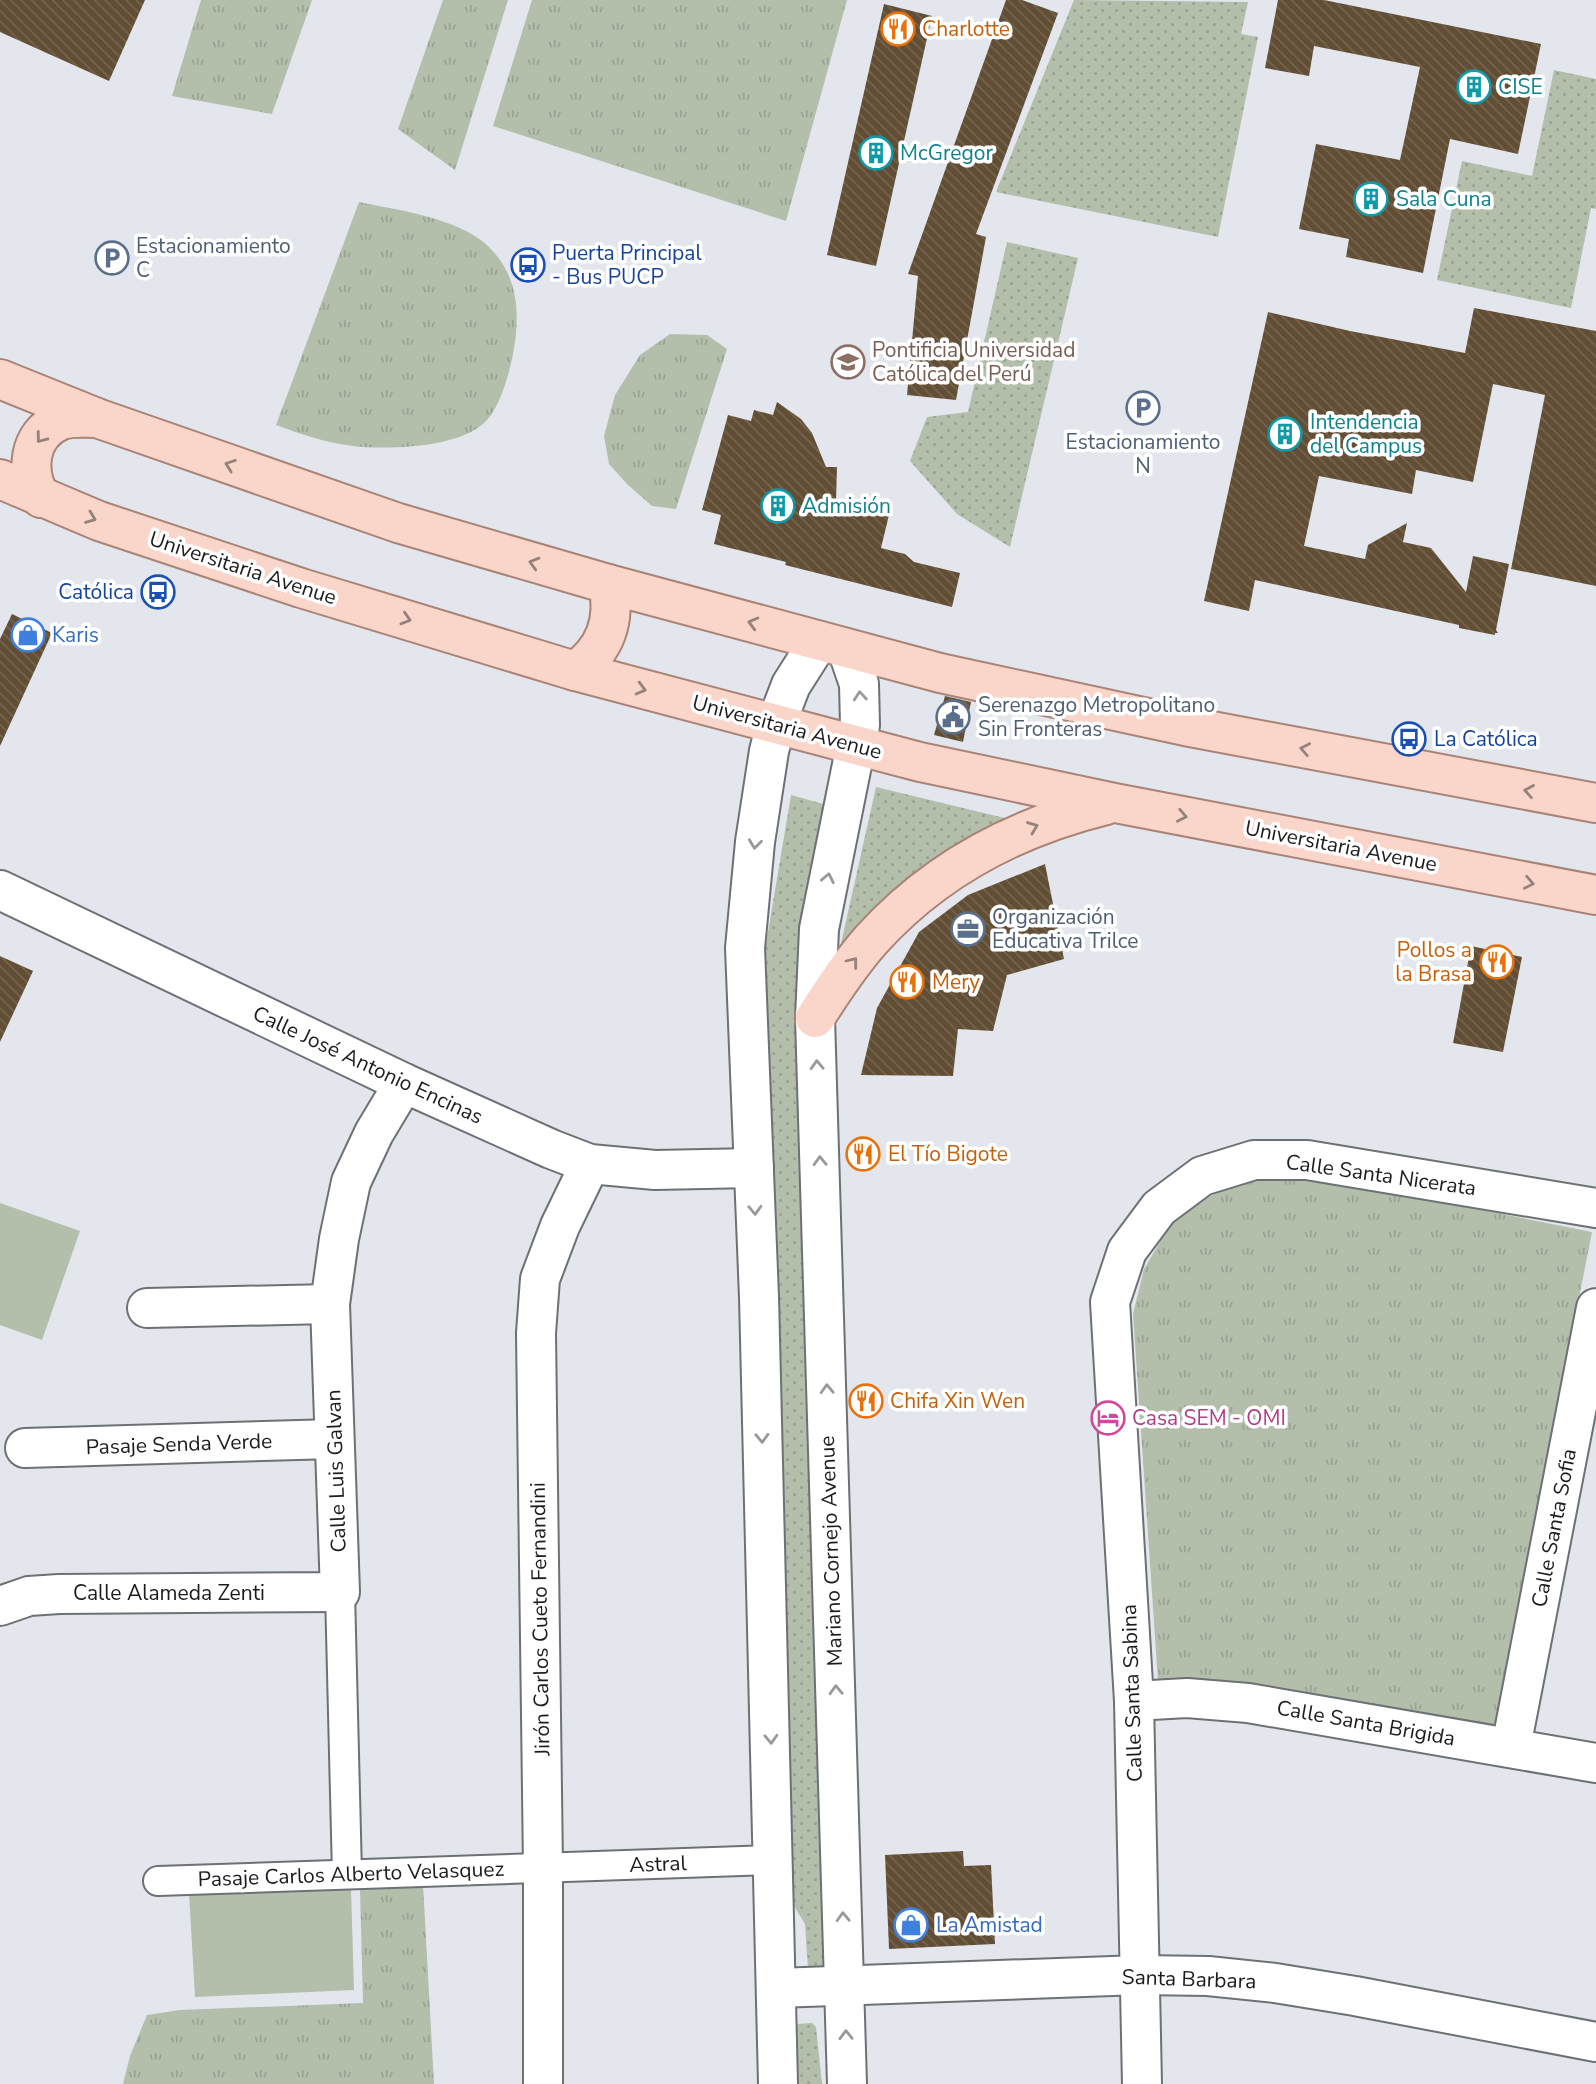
<svg xmlns="http://www.w3.org/2000/svg" width="1596" height="2084" viewBox="0 0 1596 2084" font-family="'Nunito Sans',sans-serif">
	<style>
		.grass { fill: url(#grass-dots) }
		.park { fill: url(#park-tufts) }
		.pitch { fill: #b3beab }
		.building { fill: url(#building-back-hatch) }
		.lines { fill: none; stroke-linecap: round; stroke-linejoin: round }
		.pedestrian-casing { stroke: #6d7176; stroke-width: 32 }
		.minor-casing { stroke: #6d7176; stroke-width: 42 }
		.secondary-casing { stroke: #6d7176; stroke-width: 42 }
		.primary-casing { stroke: #a98376; stroke-width: 42 }
		.pedestrian { stroke: #fff; stroke-width: 28 }
		.minor { stroke: #fff; stroke-width: 38 }
		.secondary { stroke: #fff; stroke-width: 38 }
		.primary { stroke: #fad6ca; stroke-width: 38 }
		.oneway { stroke: #95827d }
		.oneway2 { stroke: #98999a }
		.labels { text-anchor: middle; dominant-baseline: central; stroke-width: 7; stroke-linejoin: round; paint-order: stroke }
		.food-label { font-size: 21px; fill: #c56008; stroke: #fff; text-anchor: start }
		.culture-label { font-size: 21px; fill: #0d838f; stroke: #fff; text-anchor: start }
		.service-label { font-size: 21px; fill: #4e5e75; stroke: #fff; text-anchor: start }
		.transit-label { font-size: 21px; fill: #164399; stroke: #fff; text-anchor: start }
		.education-label { font-size: 21px; fill: #785e54; stroke: #fff; text-anchor: start }
		.street-label { font-size: 21px; fill: #1a1c1e; stroke: #fff }
		.shop-label { font-size: 21px; fill: #366cbe; stroke: #fff; text-anchor: start }
		.hotel-label { font-size: 21px; fill: #b23c85; stroke: #fff; text-anchor: start }
	</style>
	<defs>
		<pattern id="grass-dots" width="8" height="8" patternUnits="userSpaceOnUse" patternTransform="scale(1.75)"><rect width="8" height="8" fill="#b3beab"/><path d="M2 2h.1M6 6h.1" fill="none" stroke="#99a393" stroke-width="1.8" stroke-linecap="round"/></pattern>
		<pattern id="park-tufts" width="24" height="20" patternUnits="userSpaceOnUse" patternTransform="scale(1.75)"><rect width="24" height="20" fill="#b3beab"/><path d="M3 7l-1-3M5 7V3M7 7l1-3M15 17l-1-3M17 17v-4M19 17l1-3" fill="none" stroke="#99a393"/></pattern>
		<pattern id="building-back-hatch" width="6" height="6" patternUnits="userSpaceOnUse" patternTransform="scale(1.75)"><rect width="6" height="6" fill="#624e34"/><path d="M-1 5l2 2M0 0l6 6M5-1l2 2" fill="none" stroke="#74644f"/></pattern>
	</defs>
	<rect width="100%" height="100%" fill="#e3e7ed"/>
	<g class="grass">
		<polygon points="1074,0 1248,2 1241,34 1258,37 1218,237 996,192"/>
		<polygon points="1554,70 1596,79 1596,209 1591,208 1571,308 1437,280 1462,161 1532,176"/>
		<polygon points="1007,242 1078,258 1010,547 957,514 910,461 927,417 968,412"/>
		<polygon points="876,787 1013,820 836,966"/>
		<polygon points="791,795 827,805 827,1967 808,1969 805,1924 791,1901 764,956"/>
		<polygon points="796,2024 812,2023 816,2027 822,2084 794,2084 793,2025"/>
	</g>
	<g class="park">
		<polygon points="201,0 312,0 272,114 172,96"/>
		<polygon points="443,0 508,0 455,170 398,129"/>
		<polygon points="532,0 847,0 786,221 493,126"/>
		<path d="M359,202C397,210 459,218 488,246C513,270 519,300 516,333C514,357 503,405 485,422C459,448 388,450 353,446C327,443 300,434 276,425Z"/>
		<polygon points="670,334 707,335 727,349 676,509 652,506 627,484 609,464 604,436 615,395 640,355"/>
		<polygon points="1287,1171 1592,1232 1494,1728 1158,1681 1133,1314 1144,1269 1176,1215 1231,1185"/>
		<polygon points="423,1884 434,2084 123,2084 130,2056 147,2015 180,2010 363,2003 360,1889"/>
	</g>
	<g class="pitch">
		<polygon points="0,1203 80,1231 42,1340 0,1325"/>
		<polygon points="351,1888 354,1990 195,1997 189,1893"/>
	</g>
	<g class="building">
		<polygon points="0,0 145,0 109,81 0,32"/>
		<polygon points="1006,0 1022,0 1058,13 976,234 986,237 956,400 907,395 918,276 908,274"/>
		<polygon points="1278,0 1324,0 1541,44 1518,154 1450,139 1423,273 1346,257 1349,239 1299,229 1316,144 1400,160 1420,67 1314,46 1309,76 1265,68"/>
		<polygon points="884,4 932,16 876,266 827,255"/>
		<polygon points="1474,308 1596,331 1596,586 1511,569 1545,395 1493,384 1473,482 1416,470 1412,494 1319,476 1304,546 1365,559 1368,545 1407,523 1403,542 1431,548 1466,592 1473,556 1509,564 1496,630 1498,633 1495,633 1495,635 1459,628 1459,625 1255,580 1249,611 1204,601 1268,312 1350,331 1465,353"/>
		<polygon points="777,402 801,419 812,433 826,467 837,467 836,502 889,515 881,548 905,554 914,562 960,573 952,607 785,565 786,562 714,544 721,515 702,510 728,415 751,421 754,410 773,415"/>
		<polygon points="12,614 52,633 0,746 0,639"/>
		<polygon points="945,696 971,702 963,742 934,735"/>
		<polygon points="1045,864 1064,959 1007,975 993,1031 958,1029 953,1076 861,1075 877,1008 919,932 968,895"/>
		<polygon points="1471,946 1522,957 1503,1052 1453,1043"/>
		<polygon points="0,956 33,971 0,1042"/>
		<polygon points="963,1851 964,1866 991,1865 995,1944 889,1949 885,1855"/>
	</g>
	<g class="lines">
		<defs>
			<g id="pedestrian">
				<polyline points="340,1592 347,1874"/>
				<polyline points="158,1881 774,1860"/>
			</g>
			<g id="minor">
				<polyline points="0,890 404,1083 551,1149 590,1164 655,1170 754,1168"/>
				<polyline points="147,1308 330,1304"/>
				<polyline points="25,1448 334,1439"/>
				<polyline points="0,1606 29,1596 59,1594 340,1592 330,1304 339,1239 351,1182 374,1133 404,1083"/>
				<polyline points="1134,1701 1187,1698 1248,1703 1596,1763"/>
				<polyline points="1511,1747 1596,1308"/>
				<polyline points="777,1988 1140,1975 1208,1976 1275,1983 1355,1996 1596,2042"/>
				<polyline points="543,2084 543,1867 536,1333 540,1279 560,1226 590,1164"/>
				<polyline points="1142,2084 1134,1701 1110,1302 1127,1251 1159,1208 1202,1176 1254,1160 1307,1160 1596,1208"/>
			</g>
			<g id="secondary">
				<polyline points="778,2084 759,1297 745,948 755,842 769,751 776,724 791,685 819,641"/>
				<polyline points="847,2084 815,1018 819,929 860,725 859,684 847,649"/>
			</g>
			<g id="primary">
				<polyline points="0,379 97,418 398,523 608,584 940,673 1185,726 1596,803"/>
				<polyline points="0,479 99,521 301,588 575,671 920,762 1115,803 1596,895"/>
				<path d="M41,498C25,472 28,435 59,421C70,416 85,418 97,418"/>
				<path d="M575,671C606,650 616,620 608,584"/>
				<path d="M815,1018C832,991 850,964 871,940C934,870 1016,827 1106,805"/>
			</g>
		</defs>
		<use href="#pedestrian" class="pedestrian-casing"/>
		<use href="#minor" class="minor-casing"/>
		<use href="#secondary" class="secondary-casing"/>
		<use href="#primary" class="primary-casing"/>
		<use href="#pedestrian" class="pedestrian"/>
		<use href="#minor" class="minor"/>
		<use href="#secondary" class="secondary"/>
		<use href="#primary" class="primary"/>
	</g>
	<defs><path id="oneway-chevron" d="M-2-3.5L2.5 0L-2 3.5" fill="none" stroke-width="1.6" stroke-linecap="round" stroke-linejoin="round" transform="scale(1.75)"/></defs>
	<g class="oneway">
		<use href="#oneway-chevron" transform="translate(41 438) rotate(127)"/>
		<use href="#oneway-chevron" transform="translate(230 465) rotate(-160)"/>
		<use href="#oneway-chevron" transform="translate(91 518) rotate(21)"/>
		<use href="#oneway-chevron" transform="translate(534 563) rotate(-164)"/>
		<use href="#oneway-chevron" transform="translate(406 619) rotate(17)"/>
		<use href="#oneway-chevron" transform="translate(753 623) rotate(-165)"/>
		<use href="#oneway-chevron" transform="translate(641 689) rotate(15)"/>
		<use href="#oneway-chevron" transform="translate(1305 749) rotate(-169)"/>
		<use href="#oneway-chevron" transform="translate(1529 791) rotate(-170)"/>
		<use href="#oneway-chevron" transform="translate(1182 816) rotate(11)"/>
		<use href="#oneway-chevron" transform="translate(1033 827) rotate(-21)"/>
		<use href="#oneway-chevron" transform="translate(1529 883) rotate(11)"/>
		<use href="#oneway-chevron" transform="translate(853 962) rotate(-52)"/>
	</g>
	<g class="oneway2">
		<use href="#oneway-chevron" transform="translate(860 696) rotate(-95)"/>
		<use href="#oneway-chevron" transform="translate(755 844) rotate(97)"/>
		<use href="#oneway-chevron" transform="translate(828 878) rotate(-78)"/>
		<use href="#oneway-chevron" transform="translate(817 1065) rotate(-92)"/>
		<use href="#oneway-chevron" transform="translate(820 1161) rotate(-92)"/>
		<use href="#oneway-chevron" transform="translate(755 1210) rotate(88)"/>
		<use href="#oneway-chevron" transform="translate(827 1389) rotate(-92)"/>
		<use href="#oneway-chevron" transform="translate(762 1438) rotate(88)"/>
		<use href="#oneway-chevron" transform="translate(836 1690) rotate(-92)"/>
		<use href="#oneway-chevron" transform="translate(771 1739) rotate(88)"/>
		<use href="#oneway-chevron" transform="translate(843 1917) rotate(-92)"/>
		<use href="#oneway-chevron" transform="translate(846 2035) rotate(-91)"/>
	</g>
	<defs>
		<symbol id="restaurant-ring" viewBox="-11 -11 22 22"><circle r="9.5" fill="#fff" stroke="#e8710a" stroke-width="1.5"/><path d="M-5-6h1v4h1v-4h1v4h1v-4h1v5L-1.5 .5V6h-2V.5L-5-1ZM5-6V6H3V1.5H1.5Q1.5-4 5-6Z" fill="#e8710a"/></symbol>
		<symbol id="building-ring" viewBox="-11 -11 22 22"><circle r="9.5" fill="#fff" stroke="#0f9aa8" stroke-width="1.5"/><path d="M-4-6H4V6H1V3H-1V6H-4ZM-2.5-4.3h1.7v1.8h-1.7ZM.8-4.3h1.7v1.8H.8ZM-2.5-1h1.7V.8h-1.7ZM.8-1h1.7V.8H.8Z" fill="#0f9aa8"/></symbol>
		<symbol id="parking-ring" viewBox="-11 -11 22 22"><circle r="9.5" fill="#fff" stroke="#5c6f8a" stroke-width="1.5"/><path d="M-3.5-5.5H1a3.5 3.5 0 0 1 0 7H-1V5.5H-3.5ZM-1-3.4V-.6H.8a1.4 1.4 0 0 0 0-2.8Z" fill="#5c6f8a"/></symbol>
		<symbol id="bus-ring" viewBox="-11 -11 22 22"><circle r="9.5" fill="#fff" stroke="#1a4fb4" stroke-width="1.5"/><path d="M-5-6H5V4H4V6H2V4H-2V6H-4V4H-5ZM-3.5-4V0h7V-4ZM-3.5 1.2v1.5H-2V1.2ZM2 1.2v1.5H3.5V1.2Z" fill="#1a4fb4"/></symbol>
		<symbol id="university-ring" viewBox="-11 -11 22 22"><circle r="9.5" fill="#fff" stroke="#8d6e63" stroke-width="1.5"/><path d="M0-5L7-2L0 1L-7-2ZM-4 1L0 2.5L4 1V4Q0 6-4 4Z" fill="#8d6e63"/></symbol>
		<symbol id="shop-ring" viewBox="-11 -11 22 22"><circle r="9.5" fill="#fff" stroke="#3f7fe0" stroke-width="1.5"/><path d="M-5-2.5h2.3a2.7 3.5 0 0 1 5.4 0H5L5.5 6h-11ZM-1.5-2.5h3a1.5 2.3 0 0 0-3 0Z" fill="#3f7fe0"/></symbol>
		<symbol id="civic-ring" viewBox="-11 -11 22 22"><circle r="9.5" fill="#fff" stroke="#5c6f8a" stroke-width="1.5"/><path d="M-.6-6.5H3V-4.5H.6V-3L4-1V1h2V6H-6V1h2V-1L-.6-3ZM-1.2 2.5V6h2.4V2.5Z" fill="#5c6f8a"/></symbol>
		<symbol id="office-ring" viewBox="-11 -11 22 22"><circle r="9.5" fill="#fff" stroke="#5c6f8a" stroke-width="1.5"/><path d="M-6-3h4V-5.5h4V-3h4V5H-6ZM-1-4.5V-3h2v-1.5ZM-6 0V1H6V0Z" fill="#5c6f8a"/></symbol>
		<symbol id="hotel-ring" viewBox="-11 -11 22 22"><circle r="9.5" fill="#fff" stroke="#d1479c" stroke-width="1.5"/><path d="M-6-4.5h1.5V1H6V5H4.5V3h-9V5H-6ZM-4 0a1.8 1.8 0 1 1 3.6 0ZM.5 0V-2.5h3Q6-2.5 6 0Z" fill="#d1479c"/></symbol>
	</defs>
	<g fill-rule="evenodd">
		<use href="#restaurant-ring" x="879" y="10" width="38" height="38"/>
		<use href="#building-ring" x="1455" y="68" width="38" height="38"/>
		<use href="#building-ring" x="857" y="134" width="38" height="38"/>
		<use href="#building-ring" x="1352" y="180" width="38" height="38"/>
		<use href="#parking-ring" x="93" y="239" width="38" height="38"/>
		<use href="#bus-ring" x="509" y="246" width="38" height="38"/>
		<use href="#university-ring" x="829" y="343" width="38" height="38"/>
		<use href="#parking-ring" x="1124" y="389" width="38" height="38"/>
		<use href="#building-ring" x="1266" y="415" width="38" height="38"/>
		<use href="#building-ring" x="759" y="487" width="38" height="38"/>
		<use href="#bus-ring" x="139" y="573" width="38" height="38"/>
		<use href="#shop-ring" x="9" y="616" width="38" height="38"/>
		<use href="#civic-ring" x="934" y="698" width="38" height="38"/>
		<use href="#bus-ring" x="1390" y="720" width="38" height="38"/>
		<use href="#office-ring" x="949" y="910" width="38" height="38"/>
		<use href="#restaurant-ring" x="1478" y="943" width="38" height="38"/>
		<use href="#restaurant-ring" x="888" y="963" width="38" height="38"/>
		<use href="#restaurant-ring" x="844" y="1135" width="38" height="38"/>
		<use href="#restaurant-ring" x="847" y="1382" width="38" height="38"/>
		<use href="#hotel-ring" x="1089" y="1399" width="38" height="38"/>
		<use href="#shop-ring" x="892" y="1906" width="38" height="38"/>
	</g>
	<g class="labels">
		<g class="food-label">
			<text x="922" y="29">Charlotte</text>
			<text x="1472" y="950" text-anchor="end">Pollos a<tspan x="1472" dy="24">la Brasa</tspan></text>
			<text x="932" y="982">Mery</text>
			<text x="888" y="1154">El Tío Bigote</text>
			<text x="890" y="1401">Chifa Xin Wen</text>
		</g>
		<g class="culture-label">
			<text x="1498" y="87">CISE</text>
			<text x="900" y="153">McGregor</text>
			<text x="1396" y="199">Sala Cuna</text>
			<text x="1310" y="422">Intendencia<tspan x="1310" dy="24">del Campus</tspan></text>
			<text x="802" y="506">Admisión</text>
		</g>
		<g class="service-label">
			<text x="136" y="246">Estacionamiento<tspan x="136" dy="24">C</tspan></text>
			<text x="1143" y="442" text-anchor="middle">Estacionamiento<tspan x="1143" dy="24">N</tspan></text>
			<text x="978" y="705">Serenazgo Metropolitano<tspan x="978" dy="24">Sin Fronteras</tspan></text>
			<text x="992" y="917">Organización<tspan x="992" dy="24">Educativa Trilce</tspan></text>
		</g>
		<g class="transit-label">
			<text x="552" y="253">Puerta Principal<tspan x="552" dy="24">- Bus PUCP</tspan></text>
			<text x="134" y="592" text-anchor="end">Católica</text>
			<text x="1434" y="739">La Católica</text>
		</g>
		<g class="education-label">
			<text x="872" y="350">Pontificia Universidad<tspan x="872" dy="24">Católica del Perú</tspan></text>
		</g>
		<g class="street-label">
			<text transform="translate(243 568) rotate(18)">Universitaria Avenue</text>
			<text transform="translate(787 727) rotate(15)">Universitaria Avenue</text>
			<text transform="translate(1341 846) rotate(11)">Universitaria Avenue</text>
			<text transform="translate(368 1065) rotate(25)">Calle José Antonio Encinas</text>
			<text transform="translate(1381 1175) rotate(8)">Calle Santa Nicerata</text>
			<text transform="translate(179 1444) rotate(-2)">Pasaje Senda Verde</text>
			<text transform="translate(336 1471) rotate(-92)">Calle Luis Galvan</text>
			<text transform="translate(1554 1528) rotate(-79)">Calle Santa Sofia</text>
			<text transform="translate(831 1551) rotate(-92)">Mariano Cornejo Avenue</text>
			<text x="169" y="1593">Calle Alameda Zenti</text>
			<text transform="translate(540 1619) rotate(-91)">Jirón Carlos Cueto Fernandini</text>
			<text transform="translate(1132 1693) rotate(-92)">Calle Santa Sabina</text>
			<text transform="translate(1366 1723) rotate(10)">Calle Santa Brigida</text>
			<text transform="translate(658 1864) rotate(-2)">Astral</text>
			<text transform="translate(351 1874) rotate(-2)">Pasaje Carlos Alberto Velasquez</text>
			<text transform="translate(1189 1979) rotate(2)">Santa Barbara</text>
		</g>
		<g class="shop-label">
			<text x="52" y="635">Karis</text>
			<text x="936" y="1925">La Amistad</text>
		</g>
		<g class="hotel-label">
			<text x="1132" y="1418">Casa SEM - OMI</text>
		</g>
	</g>
</svg>
